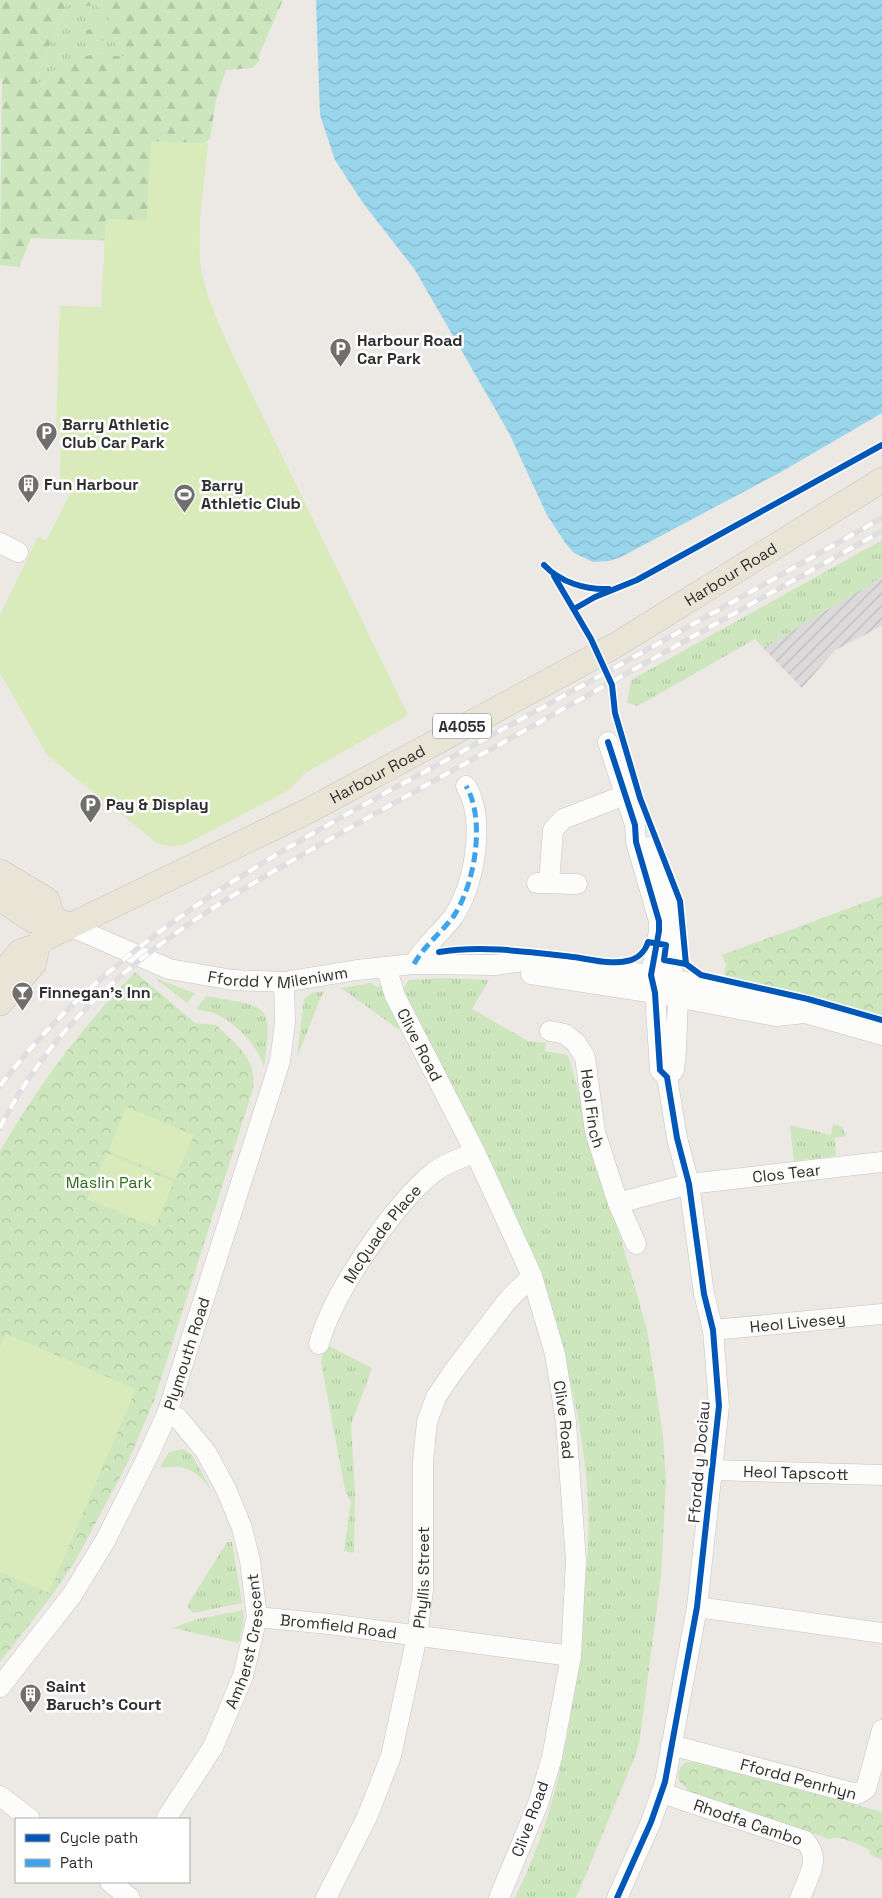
<svg xmlns="http://www.w3.org/2000/svg" width="882" height="1898" viewBox="0 0 882 1898" font-family="'Space Grotesk',sans-serif">
	<style>
		.industrial { fill: url(#industrial-furrows) }
		.grass { fill: url(#grass-tufts) }
		.forest { fill: url(#forest-firs) }
		.park { fill: url(#park-crowns) }
		.pitch { fill: #d9eabb }
		.water { fill: url(#water-waves) }
		.lines { fill: none; stroke-linecap: round; stroke-linejoin: round }
		.minor-casing { stroke: #c5c4c5; stroke-width: 21 }
		.major-casing { stroke: #c6c5c4; stroke-width: 26 }
		.minor { stroke: #fcfcfb; stroke-width: 20 }
		.major { stroke: #e8e4d6; stroke-width: 25 }
		.rail-casing { stroke: #dfdfe1; stroke-width: 5.5 }
		.rail { stroke: #fff; stroke-width: 4; stroke-dasharray: 11; stroke-linecap: butt }
		.quiet { stroke: #3ea3eb; stroke-width: 5; stroke-dasharray: 10 5; stroke-linecap: butt }
		.cycleway-casing { stroke: #fff; stroke-width: 9 }
		.cycleway { stroke: #0057b8; stroke-width: 6 }
		.labels { text-anchor: middle; dominant-baseline: central; stroke-width: 5; stroke-linejoin: round; paint-order: stroke }
		.shield { fill: #fff; stroke: #6d6d6d; stroke-width: 1 }
		.shield-label { font-size: 15px; font-weight: bold; fill: #2e2e2e }
		.poi-label { font-size: 16px; font-weight: bold; fill: #2e2e2e; stroke: #fff; text-anchor: start }
		.street-label { font-size: 16px; fill: #2e2e2e; stroke: #fff }
		.park-label { font-size: 16px; fill: #2c6e1b; stroke: #fff }
	</style>
	<defs>
		<pattern id="industrial-furrows" width="10" height="10" patternUnits="userSpaceOnUse" patternTransform="scale(1.25)"><rect width="10" height="10" fill="#dcd9db"/><path d="M-1 1l2-2M0 10L10 0M9 11l2-2" fill="none" stroke="#bdbbbc"/></pattern>
		<pattern id="grass-tufts" width="24" height="20" patternUnits="userSpaceOnUse" patternTransform="scale(1.25)"><rect width="24" height="20" fill="#cee6be"/><path d="M3 7l-1-3M5 7V3M7 7l1-3M15 17l-1-3M17 17v-4M19 17l1-3" fill="none" stroke="#b1c6a4"/></pattern>
		<pattern id="forest-firs" width="22" height="20" patternUnits="userSpaceOnUse" patternTransform="scale(1.25)"><rect width="22" height="20" fill="#cee6be"/><path d="M5 1l3.5 6h-7zM16 11l3.5 6h-7z" fill="#b1c6a4"/></pattern>
		<pattern id="park-crowns" width="20" height="18" patternUnits="userSpaceOnUse" patternTransform="scale(1.25)"><rect width="20" height="18" fill="#cee6be"/><path d="M2 6a3 3 0 1 1 6 0M12 15a3 3 0 1 1 6 0" fill="none" stroke="#b1c6a4"/></pattern>
		<pattern id="water-waves" width="16" height="10" patternUnits="userSpaceOnUse" patternTransform="scale(1.25)"><rect width="16" height="10" fill="#99d6ec"/><path d="M0 5q4-4 8 0t8 0" fill="none" stroke="#84b8cb"/></pattern>
	</defs>
	<rect width="100%" height="100%" fill="#ece8e4"/>
	<polygon class="industrial" points="882,577 882,626 835,650 802,688 763,648"/>
	<g class="grass">
		<path d="M68,0H74L81,7L95,5L108,12L109,21L85,31L96,41C108,39 116,41 126,50L125,56H112L101,52C87,56 68,60 55,70C50,74 48,81 42,85L37,80C45,52 58,27 68,0Z"/>
		<polygon points="882,540 882,577 763,648 755,639 638,706 627,703 631,680"/>
		<polygon points="155,978 191,992 195,993 187,1003"/>
		<path d="M445,978L489,980L472,1009L528,1041L546,1043L545,1051L568,1055L647,1329L663,1436L666,1481L661,1576L640,1738L636,1754L576,1898H515C560,1807 575,1709 583,1609C586,1574 590,1539 588,1504C585,1432 567,1358 544,1290L403,990L408,980Z"/>
		<polygon points="371,983 378,987 381,984 404,1025 398,1029 341,988"/>
		<polygon points="325,991 321,997 297,1057 304,999 312,993"/>
		<path d="M206,996C267,1007 274,1001 264,1067C258,1046 236,1023 216,1014C210,1011 203,1011 196,1009Z"/>
		<polygon points="833,1124 842,1127 846,1136 835,1138 836,1156 794,1161 790,1125 831,1135"/>
		<polygon points="325,1344 372,1368 351,1425 355,1492 354,1553 344,1551 351,1502 345,1490 321,1362"/>
		<path d="M183,1449L192,1455L212,1491C195,1470 187,1464 160,1468L169,1452Z"/>
		<polygon points="227,1542 232,1542 242,1603 193,1613 187,1606"/>
		<polygon points="243,1610 244,1619 239,1643 173,1628 194,1620"/>
	</g>
	<path class="forest" d="M0,0H68C58,27 45,52 37,80L42,85C50,80 51,72 58,67C70,58 88,56 102,52L112,56H125L126,50C114,39 104,41 89,40L85,31L109,21L108,12L95,5L81,7L74,0H283L259,55V61L252,68L226,70L216,100L210,139L201,145L147,225L121,241L31,238L19,267L0,265L2,79H0Z"/>
	<g class="park">
		<polygon points="882,896 882,1017 814,997 724,976 726,964 722,955"/>
		<path d="M135,972L195,1023L216,1025C237,1046 257,1057 253,1089L155,1398L128,1462L76,1560L50,1598L0,1662V1151C37,1087 83,1026 135,972Z"/>
		<path d="M687,1762H697L882,1812V1860L869,1854L870,1850C858,1845 842,1835 829,1839L686,1792L687,1788L680,1783C677,1776 678,1765 687,1762Z"/>
	</g>
	<g class="pitch">
		<path d="M151,141L208,143C205,182 194,241 203,278C209,304 221,329 232,353L408,715L305,773L289,790L184,845L168,846L157,843L48,756L0,673V615L38,537L46,541L72,490L60,484L61,430L56,429L60,306L101,307L106,219L147,220Z"/>
		<polygon points="126,1107 194,1135 175,1179 108,1151"/>
		<polygon points="107,1153 174,1182 155,1227 87,1199"/>
		<polygon points="6,1334 136,1389 49,1593 0,1572 0,1348"/>
	</g>
	<polygon class="water" points="316,0 882,0 882,413 781,472 621,557 609,561 593,562 574,553 566,544 547,515 509,433 415,270 363,203 335,160 320,115"/>
	<g class="lines">
		<defs>
			<g id="minor">
				<polyline points="0,543 18,552"/>
				<polyline points="608,742 635,825 636,842 659,921 659,931 651,975 655,993 660,1070 667,1077 677,1138 689,1184 704,1294 713,1330 719,1406 697,1607 665,1782 651,1822 617,1898"/>
				<polyline points="649,847 665,883 674,915 672,980 678,997 676,1051 674,1070 667,1077"/>
				<polyline points="537,883 577,884"/>
				<polyline points="549,883 553,830 563,819 625,795"/>
				<path id="s1" d="M70,926L169,969L233,980L284,982L357,970L414,964L495,965L523,961L571,965L651,975L781,1001L805,1013L882,1035"/>
				<path d="M414,964C424,946 440,934 453,917C475,885 486,819 466,786"/>
				<path id="s2" d="M386,967L395,996L475,1152L532,1276L555,1354L566,1422L576,1561L571,1656L552,1757L538,1804L499,1898"/>
				<polyline points="531,974 655,993 776,1016 805,1013"/>
				<path id="s3" d="M550,1031L565,1034L576,1043L585,1057L595,1132L618,1203L689,1184L882,1162"/>
				<polyline points="618,1203 636,1244"/>
				<path id="s4" d="M713,1330L882,1314"/>
				<path id="s5" d="M319,1344C332,1294 394,1204 434,1172C445,1163 463,1158 475,1152"/>
				<path id="s6" d="M711,1470L882,1475"/>
				<polyline points="697,1607 882,1633"/>
				<path id="s7" d="M257,1617L329,1624L571,1656"/>
				<path id="s8" d="M0,1687L72,1595L105,1541L147,1458L167,1414L280,1061L285,1023L284,982"/>
				<path id="s9" d="M671,1745L857,1794L866,1789L882,1730"/>
				<path id="s10" d="M662,1793L805,1841C822,1859 808,1877 800,1898"/>
				<polyline points="0,1796 30,1819"/>
				<path id="s11" d="M166,1819L213,1747L243,1676L257,1617L250,1561L242,1528L226,1489L206,1452L178,1418L167,1414"/>
				<polyline points="110,1882 130,1898"/>
				<path id="s12" d="M326,1898L367,1817L391,1756L417,1636L423,1590V1461L427,1422L436,1397L453,1372L507,1301L532,1276"/>
			</g>
			<g id="major">
				<polyline points="0,872 47,900 53,918"/>
				<polyline points="0,898 32,920 53,918 70,926"/>
				<polyline points="0,976 20,952 37,946"/>
				<path id="s13" d="M0,1003L34,963L37,946L43,939L310,810L616,645L882,480"/>
			</g>
		</defs>
		<use href="#minor" class="minor-casing"/>
		<use href="#major" class="major-casing"/>
		<use href="#minor" class="minor"/>
		<use href="#major" class="major"/>
		<defs>
			<g id="rail">
				<path d="M0,1086C122,925 310,835 483,740C617,667 749,593 882,518"/>
				<path d="M0,1128C65,998 177,926 300,856C361,821 423,787 484,753C617,679 749,605 882,531"/>
			</g>
		</defs>
		<use href="#rail" class="rail-casing"/>
		<use href="#rail" class="rail"/>
		<path class="quiet" d="M414,964C424,946 440,934 453,917C475,885 486,819 466,786"/>
		<defs>
			<g id="cycleway">
				<path d="M544,565C560,582 585,590 609,589"/>
				<polyline points="554,576 591,639 612,685 615,713 640,798 680,901 686,964 701,975 808,999 882,1020"/>
				<polyline points="574,609 595,597 637,580 882,445"/>
				<polyline points="608,742 635,825 636,842 659,921 659,931 651,975 655,993 660,1070 667,1077 677,1138 689,1184 704,1294 713,1330 719,1406 697,1607 665,1782 651,1822 617,1898"/>
				<path d="M439,952C482,945 530,952 573,957C590,959 610,965 627,961C637,959 645,952 648,942L666,945L664,960L686,964"/>
			</g>
		</defs>
		<use href="#cycleway" class="cycleway-casing"/>
		<use href="#cycleway" class="cycleway"/>
	</g>
	<defs>
		<symbol id="parking-pin" viewBox="-11 -11 22 30"><path d="M0 17L-7.5 6A9.5 9.5 0 1 1 7.5 6Z" fill="#706f6e" stroke="#fff"/><path d="M-3.5-5.5H1a3.5 3.5 0 0 1 0 7H-1V5.5H-3.5ZM-1-3.4V-.6H.8a1.4 1.4 0 0 0 0-2.8Z" fill="#fff"/></symbol>
		<symbol id="building-pin" viewBox="-11 -11 22 30"><path d="M0 17L-7.5 6A9.5 9.5 0 1 1 7.5 6Z" fill="#706f6e" stroke="#fff"/><path d="M-4-6H4V6H1V3H-1V6H-4ZM-2.5-4.3h1.7v1.8h-1.7ZM.8-4.3h1.7v1.8H.8ZM-2.5-1h1.7V.8h-1.7ZM.8-1h1.7V.8H.8Z" fill="#fff"/></symbol>
		<symbol id="stadium-pin" viewBox="-11 -11 22 30"><path d="M0 17L-7.5 6A9.5 9.5 0 1 1 7.5 6Z" fill="#706f6e" stroke="#fff"/><path d="M0-5a6.5 5 0 1 0 0 10a6.5 5 0 1 0 0-10ZM-3.5-1.8h7v3.6h-7Z" fill="#fff"/></symbol>
		<symbol id="bar-pin" viewBox="-11 -11 22 30"><path d="M0 17L-7.5 6A9.5 9.5 0 1 1 7.5 6Z" fill="#706f6e" stroke="#fff"/><path d="M-6-5H6L.8 .8V4.5H3.5V6h-7V4.5H-.8V.8Z" fill="#fff"/></symbol>
	</defs>
	<g fill-rule="evenodd">
		<use href="#parking-pin" x="328" y="336" width="25" height="34"/>
		<use href="#parking-pin" x="34" y="420" width="25" height="34"/>
		<use href="#building-pin" x="16" y="472" width="25" height="34"/>
		<use href="#stadium-pin" x="172" y="482" width="25" height="34"/>
		<use href="#parking-pin" x="78" y="792" width="25" height="34"/>
		<use href="#bar-pin" x="10" y="980" width="25" height="34"/>
		<use href="#building-pin" x="18" y="1682" width="25" height="34"/>
	</g>
	<g class="labels">
		<rect class="shield" x="433" y="713.5" width="58" height="25" rx="4"/>
		<g class="shield-label">
			<text x="462" y="726">A4055</text>
		</g>
		<g class="poi-label">
			<text x="357" y="340">Harbour Road<tspan x="357" dy="18">Car Park</tspan></text>
			<text x="62" y="424">Barry Athletic<tspan x="62" dy="18">Club Car Park</tspan></text>
			<text x="44" y="484">Fun Harbour</text>
			<text x="201" y="485">Barry<tspan x="201" dy="18">Athletic Club</tspan></text>
			<text x="106" y="804">Pay &amp; Display</text>
			<text x="39" y="992">Finnegan's Inn</text>
			<text x="46" y="1686">Saint<tspan x="46" dy="18">Baruch's Court</tspan></text>
		</g>
		<g class="street-label">
			<text stroke="none"><textPath href="#s13" startOffset="858">Harbour Road</textPath></text>
			<text stroke="none"><textPath href="#s13" startOffset="452">Harbour Road</textPath></text>
			<text stroke="none"><textPath href="#s1" startOffset="218">Ffordd Y Mileniwm</textPath></text>
			<text stroke="none"><textPath href="#s2" startOffset="85">Clive Road</textPath></text>
			<text stroke="none"><textPath href="#s3" startOffset="98">Heol Finch</textPath></text>
			<text stroke="none"><textPath href="#s3" startOffset="368">Clos Tear</textPath></text>
			<text stroke="none"><textPath href="#s5" startOffset="128">McQuade Place</textPath></text>
			<text stroke="none"><textPath href="#s4" startOffset="85">Heol Livesey</textPath></text>
			<text stroke="none"><textPath href="#s8" startOffset="385">Plymouth Road</textPath></text>
			<text stroke="none"><textPath href="#s2" startOffset="490">Clive Road</textPath></text>
			<text transform="translate(699 1462) rotate(-85)">Ffordd y Dociau</text>
			<text stroke="none"><textPath href="#s6" startOffset="85">Heol Tapscott</textPath></text>
			<text stroke="none"><textPath href="#s12" startOffset="338">Phyllis Street</textPath></text>
			<text stroke="none"><textPath href="#s7" startOffset="82">Bromfield Road</textPath></text>
			<text stroke="none"><textPath href="#s11" startOffset="198">Amherst Crescent</textPath></text>
			<text stroke="none"><textPath href="#s9" startOffset="132">Ffordd Penrhyn</textPath></text>
			<text transform="translate(530 1819) rotate(-70)">Clive Road</text>
			<text stroke="none"><textPath href="#s10" startOffset="91">Rhodfa Cambo</textPath></text>
		</g>
		<g class="park-label">
			<text x="109" y="1182">Maslin Park</text>
		</g>
	</g>
	<rect x="15" y="1818" width="175" height="65" fill="#ffffff" stroke="#ababab"/>
	<rect x="25" y="1834" width="25" height="8" fill="#0057b8" stroke="#ababab"/>
	<text x="60" y="1843" font-size="15" fill="#2e2e2e">Cycle path</text>
	<rect x="25" y="1859" width="25" height="8" fill="#3ea3eb" stroke="#ababab"/>
	<text x="60" y="1868" font-size="15" fill="#2e2e2e">Path</text>
</svg>
